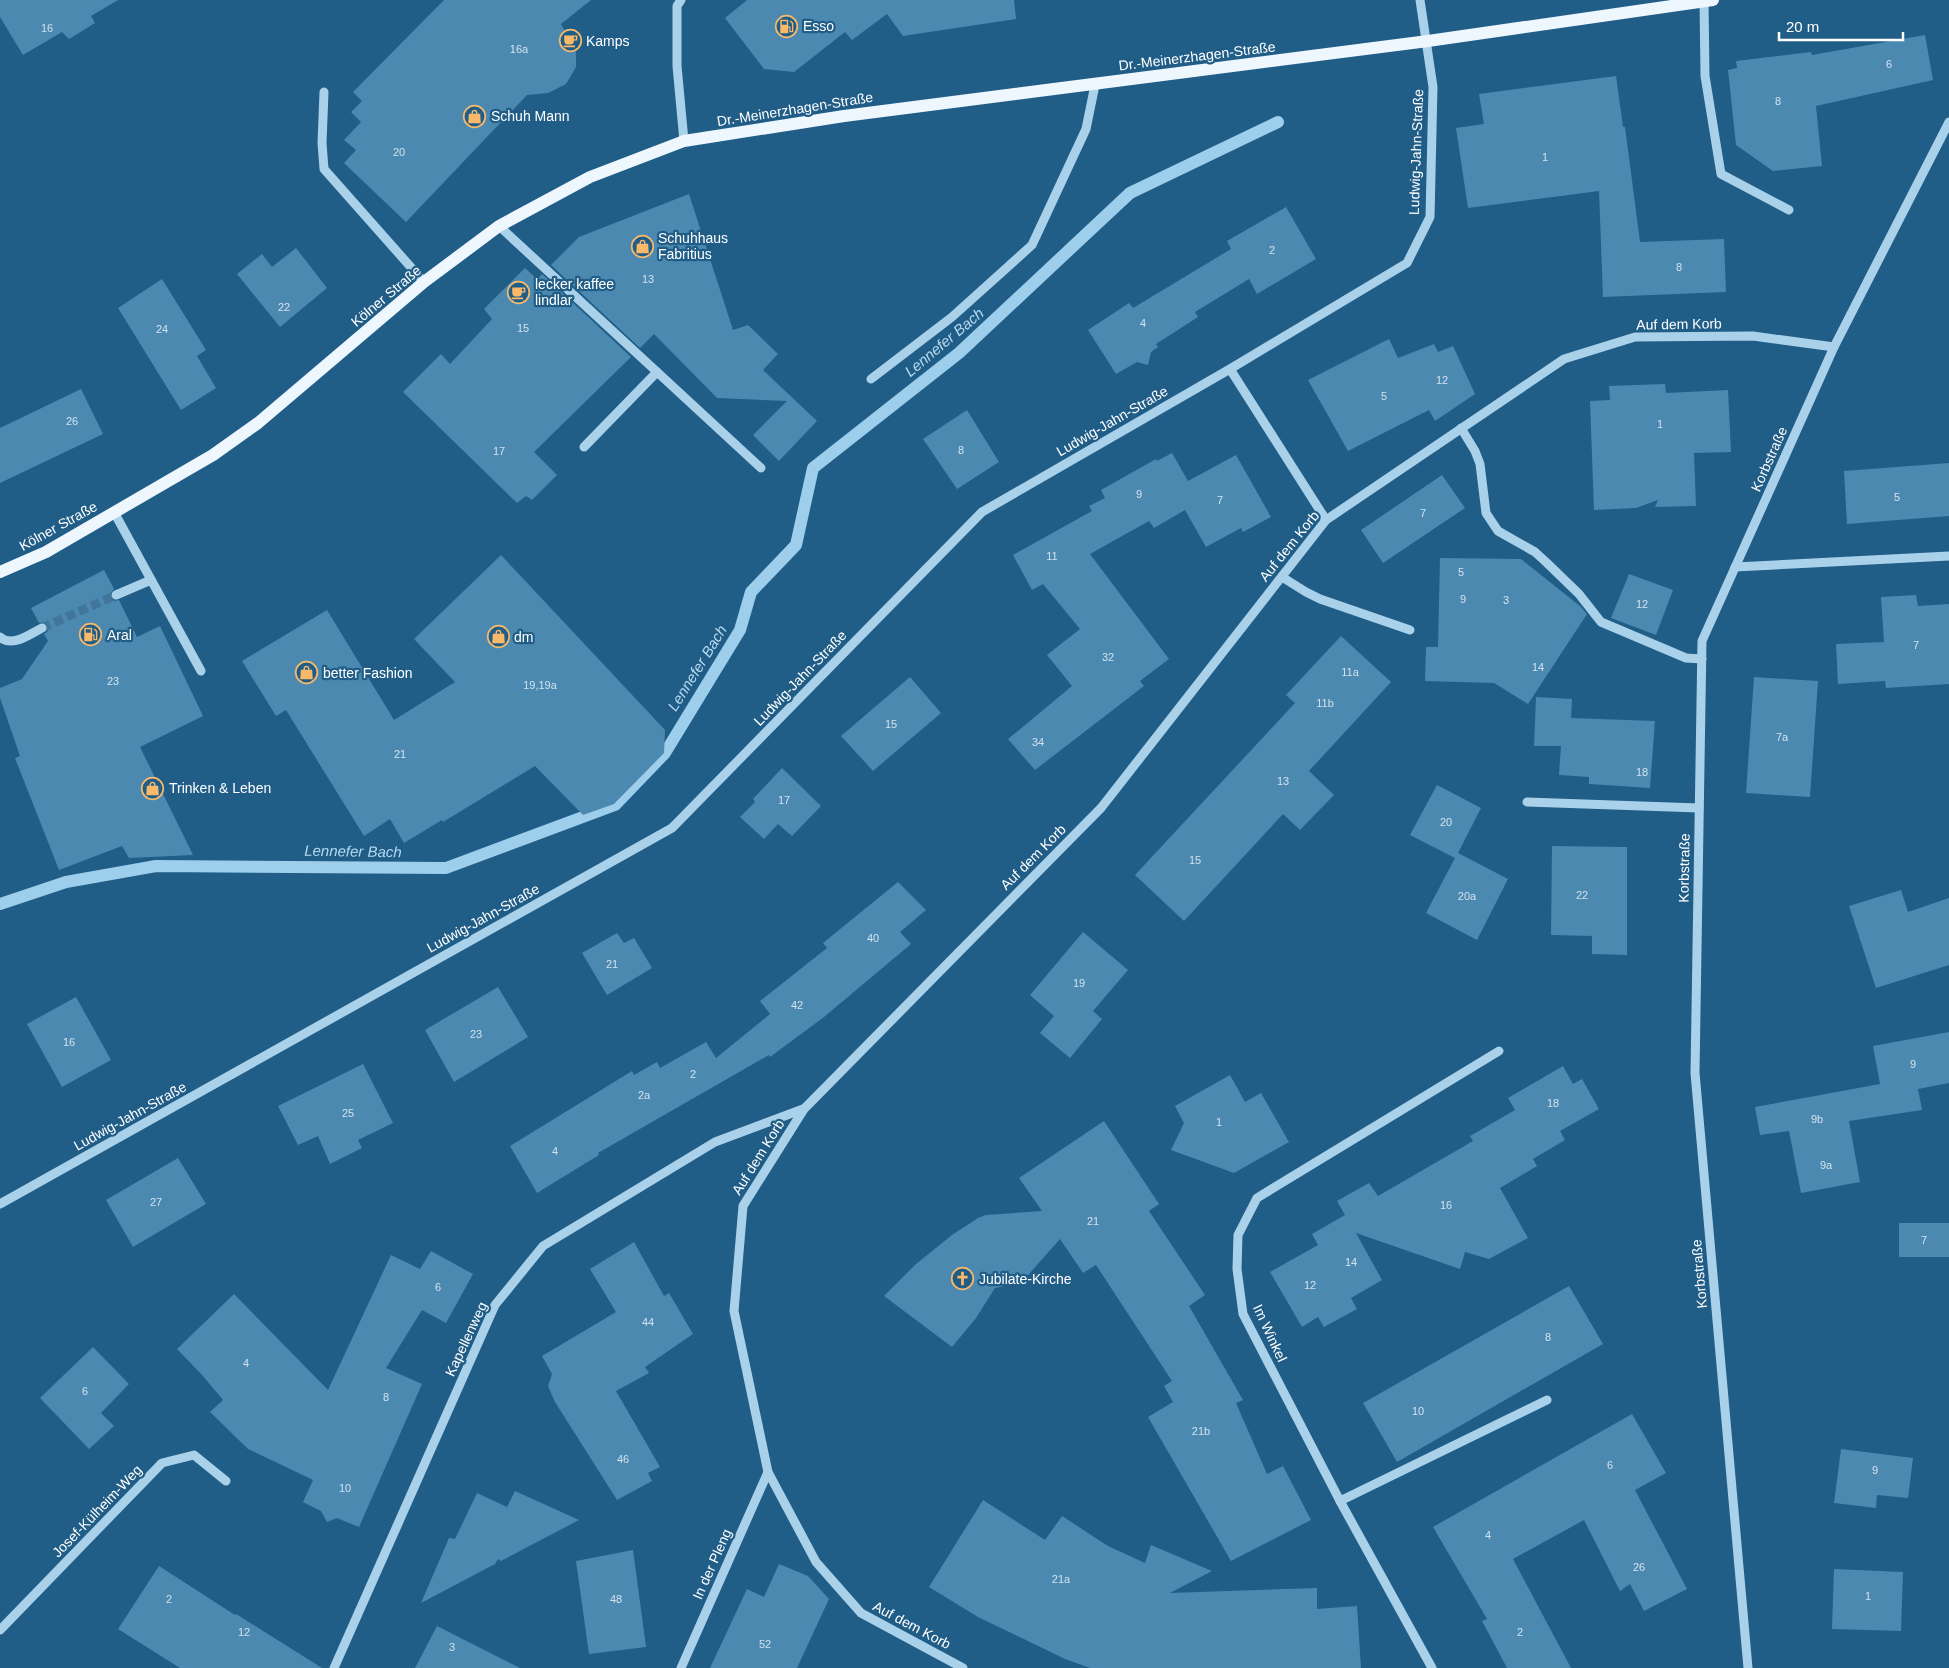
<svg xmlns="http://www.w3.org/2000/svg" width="1949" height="1668" viewBox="0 0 1949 1668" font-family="Helvetica,sans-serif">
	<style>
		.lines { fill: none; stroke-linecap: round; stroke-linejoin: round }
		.stream { stroke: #9dceeb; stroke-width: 12 }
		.building { fill: #4c89b1 }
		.minor-tunnel { stroke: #417599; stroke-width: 9; stroke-dasharray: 9 4.5; stroke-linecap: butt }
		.minor { stroke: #aad1ea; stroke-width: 9 }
		.major { stroke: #eef7fe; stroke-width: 12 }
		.labels { text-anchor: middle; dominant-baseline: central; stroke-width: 4.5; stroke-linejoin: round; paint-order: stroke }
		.number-label { font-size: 11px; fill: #d2e2ec }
		.poi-label { font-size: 14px; fill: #fff; stroke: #205d87; text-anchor: start }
		.street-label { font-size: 14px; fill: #fff; stroke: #205d87 }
		.water-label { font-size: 15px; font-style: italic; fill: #b5daf1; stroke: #205d87 }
	</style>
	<rect width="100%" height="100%" fill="#205d87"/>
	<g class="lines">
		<polyline class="stream" points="0,904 66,882 156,866 446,868 615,805 665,753 740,630 751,592 796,545 813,468 959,353 1130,193 1278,122"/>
	</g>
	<g class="building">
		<polygon points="0,0 118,0 91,16 95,23 69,39 62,32 23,55 0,17"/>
		<polygon points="444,0 591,0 561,24 576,52 576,67 566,84 548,93 527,95 406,222 344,163 356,150 344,140 361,122 351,112 362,101 353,92"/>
		<polygon points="747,0 1014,0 1016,19 903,36 887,14 852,40 845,32 794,72 764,69 725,18"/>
		<polygon points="1925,35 1933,80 1816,106 1822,166 1773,171 1736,145 1728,70 1737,68 1736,61 1811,52 1812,55"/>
		<polygon points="1616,76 1623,127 1625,127 1640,242 1724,239 1726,292 1603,297 1599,191 1468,208 1456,128 1484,124 1479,94"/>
		<polygon points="689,194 733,330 748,325 778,354 763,370 817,421 779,461 753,435 787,401 717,398 654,334 640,348 551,265 579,237"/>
		<polygon points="1286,207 1316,259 1257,294 1249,279 1195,312 1198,317 1156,344 1158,347 1151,352 1148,365 1137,362 1116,374 1088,330 1129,303 1133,308 1231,249 1227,241"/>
		<polygon points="296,248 327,288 280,327 237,274 262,254 272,267"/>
		<polygon points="525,268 537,279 542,274 631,357 534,452 557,475 532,500 526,496 517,503 403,392 441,354 450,364 492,319 484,309"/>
		<polygon points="162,279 206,350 197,356 216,388 181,410 118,308"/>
		<polygon points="1389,339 1398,358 1434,344 1438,352 1453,346 1475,394 1435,421 1429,410 1348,451 1308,380"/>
		<polygon points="1665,384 1666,393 1728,390 1731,452 1694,453 1696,506 1655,507 1658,500 1636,508 1594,510 1590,401 1610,400 1609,386"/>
		<polygon points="81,389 103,434 0,483 0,428"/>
		<polygon points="967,410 999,462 957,489 923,439"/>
		<polygon points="1172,453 1188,481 1236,455 1271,517 1243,532 1241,528 1206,547 1185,510 1154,528 1149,521 1090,554 1169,659 1140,681 1144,686 1035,770 1008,739 1072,686 1047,655 1080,629 1043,584 1032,590 1013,555 1092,511 1089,506 1105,498 1101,490 1156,459 1157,461"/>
		<polygon points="1949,463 1949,516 1847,524 1844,471"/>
		<polygon points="1442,475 1465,508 1383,563 1361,530"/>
		<polygon points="501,555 665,730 664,753 614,804 583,815 535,766 443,822 442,820 404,843 390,819 364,836 286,710 276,716 242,661 327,610 394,720 455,682 414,639"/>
		<polygon points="1440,558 1521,559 1580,606 1587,614 1528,704 1494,683 1425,681 1426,647 1438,647"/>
		<polygon points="104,570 114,589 110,594 110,598 115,601 119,600 137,637 160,626 203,716 140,747 193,855 129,858 122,846 59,870 15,758 20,756 0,698 0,688 22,679 48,641 44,634 48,631 48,626 45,622 39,623 31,608"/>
		<polygon points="1629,574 1673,590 1656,635 1611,618"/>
		<polygon points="1916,595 1918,606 1949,604 1949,684 1886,688 1885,681 1838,684 1836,644 1884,642 1881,597"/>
		<polygon points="1341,636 1391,682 1309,771 1334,795 1300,830 1283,814 1184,921 1135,875 1295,703 1286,695"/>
		<polygon points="910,677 941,713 873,771 841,736"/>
		<polygon points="1754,677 1818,681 1810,797 1746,793"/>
		<polygon points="1536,697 1572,699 1571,718 1655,721 1650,788 1589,784 1589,777 1559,775 1561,746 1534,746"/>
		<polygon points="782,768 821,806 792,836 778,824 764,839 740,817 755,802 753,799"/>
		<polygon points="1437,785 1481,808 1458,853 1508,879 1477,940 1426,913 1455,858 1410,835"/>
		<polygon points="1552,846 1627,847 1627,955 1592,954 1592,936 1551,935"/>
		<polygon points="898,882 926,910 900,932 911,944 824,1017 770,1057 769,1055 598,1153 599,1155 537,1193 510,1146 632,1071 634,1075 657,1062 660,1068 706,1042 716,1058 770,1014 760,1001 827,948 823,943"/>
		<polygon points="1901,890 1908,912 1949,898 1949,965 1876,988 1849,906"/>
		<polygon points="1083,932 1128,970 1093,1011 1102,1019 1070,1058 1040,1033 1054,1016 1030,995"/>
		<polygon points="617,933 624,943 634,938 652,968 607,995 582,953"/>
		<polygon points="498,987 528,1037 454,1082 425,1030"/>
		<polygon points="76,997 111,1060 62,1087 27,1024"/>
		<polygon points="1949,1032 1949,1083 1918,1089 1922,1110 1849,1121 1860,1182 1801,1193 1789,1131 1760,1135 1755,1107 1880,1084 1873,1046"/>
		<polygon points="363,1064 393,1123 358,1140 362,1148 330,1164 318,1136 298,1145 278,1106"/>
		<polygon points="1563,1066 1573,1084 1582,1079 1599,1109 1560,1131 1565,1140 1533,1159 1537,1166 1500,1188 1528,1238 1489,1259 1465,1252 1460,1269 1356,1233 1382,1280 1351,1298 1357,1309 1324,1327 1318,1317 1302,1327 1270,1272 1318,1245 1312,1234 1345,1215 1337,1201 1369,1183 1378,1196 1473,1141 1470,1136 1515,1110 1508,1098"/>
		<polygon points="1230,1075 1245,1102 1261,1093 1289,1142 1234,1173 1171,1150 1184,1123 1175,1106"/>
		<polygon points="1104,1121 1159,1204 1149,1211 1205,1295 1189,1306 1243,1400 1236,1403 1267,1474 1283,1466 1311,1520 1231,1561 1148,1417 1173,1402 1164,1386 1172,1381 1096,1265 1083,1273 1060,1239 1021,1283 995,1288 976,1318 952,1347 884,1296 916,1264 952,1235 978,1218 986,1215 1042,1211 1019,1178"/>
		<polygon points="178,1158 206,1204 133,1247 106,1200"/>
		<rect x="1899" y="1223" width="50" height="34"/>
		<polygon points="634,1242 664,1296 669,1293 693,1334 645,1367 649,1373 616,1391 660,1467 648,1473 652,1481 617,1500 555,1402 548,1386 552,1374 542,1356 616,1312 590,1269"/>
		<polygon points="431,1251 473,1274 446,1323 422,1310 386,1368 422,1384 359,1527 337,1518 327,1522 321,1511 303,1502 313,1480 248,1449 210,1412 223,1400 203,1376 177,1349 234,1294 328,1390 391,1255 420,1269"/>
		<polygon points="1569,1286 1603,1344 1397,1462 1363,1403"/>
		<polygon points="93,1347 129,1384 101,1413 114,1426 89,1449 40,1398"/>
		<polygon points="1632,1414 1666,1473 1635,1490 1687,1589 1644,1611 1630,1584 1620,1591 1584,1520 1513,1559 1571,1668 1507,1668 1482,1621 1487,1619 1433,1527"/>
		<polygon points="1841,1449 1913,1458 1908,1498 1877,1495 1876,1508 1834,1503"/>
		<polygon points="515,1491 579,1520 501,1561 498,1559 495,1564 421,1603 449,1538 455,1539 477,1493 507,1507"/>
		<polygon points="983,1500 1045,1540 1062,1516 1108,1546 1145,1563 1151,1545 1212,1571 1170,1593 1317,1588 1317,1609 1357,1606 1361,1668 1090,1668 1065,1659 978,1617 929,1587"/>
		<polygon points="633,1550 646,1647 589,1654 576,1561"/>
		<polygon points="779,1564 808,1576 829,1599 797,1668 710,1668 747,1589 764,1597"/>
		<polygon points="159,1566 235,1615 236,1614 322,1668 180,1668 118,1629"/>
		<polygon points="1834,1569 1903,1572 1901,1631 1832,1629"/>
		<polygon points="437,1626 520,1668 415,1668"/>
	</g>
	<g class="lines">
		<polyline class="minor-tunnel" points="42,628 116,595"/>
		<g class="minor">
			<polyline points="681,0 677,6 677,66 684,141"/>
			<polyline points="1704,1 1705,76 1721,174 1789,210"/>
			<polyline points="324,92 322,143 324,169 424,282"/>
			<polyline points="499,226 761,468"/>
			<polyline points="1230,369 1326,520"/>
			<polyline points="871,379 952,317 1032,245 1086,129 1095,85"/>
			<polyline points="1461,428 1475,451 1480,464 1486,513 1498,531 1535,552 1547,563 1579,594 1601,622 1686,658 1702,659"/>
			<polyline points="584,447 657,372"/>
			<polyline points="114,512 201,671"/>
			<polyline points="1735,567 1949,556"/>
			<polyline points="1282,577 1306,592 1320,599 1410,630"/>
			<polyline points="116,595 151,580"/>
			<path d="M0,637C12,648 30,634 42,628"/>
			<polyline points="1527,802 1699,808"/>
			<polyline points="0,1204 672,828 982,512 1230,369 1407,263 1430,217 1433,87 1420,0"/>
			<polyline points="1340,1501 1547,1400"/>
			<polyline points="0,1630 162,1463 194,1455 226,1481"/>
			<polyline points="334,1668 495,1305 543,1246 715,1142 803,1109"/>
			<polyline points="681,1668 768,1472"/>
			<polyline points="963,1668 861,1613 816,1562 768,1472 734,1311 743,1206 804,1109 1101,808 1326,520 1564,359 1635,337 1753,336 1834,347"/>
			<polyline points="1432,1668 1340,1501 1243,1314 1237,1269 1238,1235 1257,1198 1499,1051"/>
			<polyline points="1748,1668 1695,1073 1702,641 1834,347 1949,122"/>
		</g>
		<polyline class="major" points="0,572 46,552 213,455 258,423 424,282 499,226 590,177 684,141 844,116 1428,41 1713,0"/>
	</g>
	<defs>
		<symbol id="fuel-ring" viewBox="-11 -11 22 22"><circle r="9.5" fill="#205d87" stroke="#f8b96a" stroke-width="1.5"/><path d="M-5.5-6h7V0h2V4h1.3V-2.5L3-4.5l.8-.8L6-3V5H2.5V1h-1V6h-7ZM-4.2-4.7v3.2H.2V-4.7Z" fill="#f8b96a"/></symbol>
		<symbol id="cafe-ring" viewBox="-11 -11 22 22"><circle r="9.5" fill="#205d87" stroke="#f8b96a" stroke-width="1.5"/><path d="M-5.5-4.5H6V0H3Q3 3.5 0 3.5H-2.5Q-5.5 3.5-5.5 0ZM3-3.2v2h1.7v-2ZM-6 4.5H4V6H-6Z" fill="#f8b96a"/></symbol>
		<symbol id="shop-ring" viewBox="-11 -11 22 22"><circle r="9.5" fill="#205d87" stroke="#f8b96a" stroke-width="1.5"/><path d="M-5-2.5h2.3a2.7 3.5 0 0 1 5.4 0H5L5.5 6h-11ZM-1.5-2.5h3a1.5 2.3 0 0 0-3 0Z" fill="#f8b96a"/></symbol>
		<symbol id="church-ring" viewBox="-11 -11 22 22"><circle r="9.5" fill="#205d87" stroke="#f8b96a" stroke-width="1.5"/><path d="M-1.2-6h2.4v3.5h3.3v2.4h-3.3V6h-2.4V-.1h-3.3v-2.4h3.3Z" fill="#f8b96a"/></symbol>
	</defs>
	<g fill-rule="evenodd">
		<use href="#fuel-ring" x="774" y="14" width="25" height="25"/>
		<use href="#cafe-ring" x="558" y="28" width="25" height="25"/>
		<use href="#shop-ring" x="462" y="104" width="25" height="25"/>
		<use href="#shop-ring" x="630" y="234" width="25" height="25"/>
		<use href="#cafe-ring" x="506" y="280" width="25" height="25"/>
		<use href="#fuel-ring" x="78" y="622" width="25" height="25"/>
		<use href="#shop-ring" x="486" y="624" width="25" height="25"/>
		<use href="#shop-ring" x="294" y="660" width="25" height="25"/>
		<use href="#shop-ring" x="140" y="776" width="25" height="25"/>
		<use href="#church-ring" x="950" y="1266" width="25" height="25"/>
	</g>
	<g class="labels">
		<g class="number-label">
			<text x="47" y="28">16</text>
			<text x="519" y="49">16a</text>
			<text x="1889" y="64">6</text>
			<text x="1778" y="101">8</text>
			<text x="399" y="152">20</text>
			<text x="1545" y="157">1</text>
			<text x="1272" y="250">2</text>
			<text x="1679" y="267">8</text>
			<text x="648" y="279">13</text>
			<text x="284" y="307">22</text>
			<text x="1143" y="323">4</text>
			<text x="523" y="328">15</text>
			<text x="162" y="329">24</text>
			<text x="1442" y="380">12</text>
			<text x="1384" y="396">5</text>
			<text x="72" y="421">26</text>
			<text x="1660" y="424">1</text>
			<text x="961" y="450">8</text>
			<text x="499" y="451">17</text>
			<text x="1139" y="494">9</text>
			<text x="1897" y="497">5</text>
			<text x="1220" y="500">7</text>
			<text x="1423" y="513">7</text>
			<text x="1052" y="556">11</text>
			<text x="1461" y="572">5</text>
			<text x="1463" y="599">9</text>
			<text x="1506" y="600">3</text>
			<text x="1642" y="604">12</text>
			<text x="1916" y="645">7</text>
			<text x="1108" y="657">32</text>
			<text x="1538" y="667">14</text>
			<text x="1350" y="672">11a</text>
			<text x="113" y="681">23</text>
			<text x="540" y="685">19,19a</text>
			<text x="1325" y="703">11b</text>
			<text x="891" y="724">15</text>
			<text x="1782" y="737">7a</text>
			<text x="1038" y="742">34</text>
			<text x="400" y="754">21</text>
			<text x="1642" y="772">18</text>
			<text x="1283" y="781">13</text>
			<text x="784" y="800">17</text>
			<text x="1446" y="822">20</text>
			<text x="1195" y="860">15</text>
			<text x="1582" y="895">22</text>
			<text x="1467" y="896">20a</text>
			<text x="873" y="938">40</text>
			<text x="612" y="964">21</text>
			<text x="1079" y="983">19</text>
			<text x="797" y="1005">42</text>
			<text x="476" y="1034">23</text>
			<text x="69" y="1042">16</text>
			<text x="1913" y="1064">9</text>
			<text x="693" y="1074">2</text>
			<text x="644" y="1095">2a</text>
			<text x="1553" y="1103">18</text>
			<text x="348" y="1113">25</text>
			<text x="1817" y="1119">9b</text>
			<text x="1219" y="1122">1</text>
			<text x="555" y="1151">4</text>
			<text x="1826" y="1165">9a</text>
			<text x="156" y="1202">27</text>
			<text x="1446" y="1205">16</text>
			<text x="1093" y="1221">21</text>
			<text x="1924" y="1240">7</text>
			<text x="1351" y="1262">14</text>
			<text x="1310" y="1285">12</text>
			<text x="438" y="1287">6</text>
			<text x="648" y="1322">44</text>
			<text x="1548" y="1337">8</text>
			<text x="246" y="1363">4</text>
			<text x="85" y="1391">6</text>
			<text x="386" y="1397">8</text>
			<text x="1418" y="1411">10</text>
			<text x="1201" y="1431">21b</text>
			<text x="623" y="1459">46</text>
			<text x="1610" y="1465">6</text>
			<text x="1875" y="1470">9</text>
			<text x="345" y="1488">10</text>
			<text x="1488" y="1535">4</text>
			<text x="1639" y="1567">26</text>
			<text x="1061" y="1579">21a</text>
			<text x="1868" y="1596">1</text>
			<text x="169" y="1599">2</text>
			<text x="616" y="1599">48</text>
			<text x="244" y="1632">12</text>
			<text x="1520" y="1632">2</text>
			<text x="765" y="1644">52</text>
			<text x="452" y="1647">3</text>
		</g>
		<g class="poi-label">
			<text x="803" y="26">Esso</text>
			<text x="586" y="41">Kamps</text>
			<text x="491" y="116">Schuh Mann</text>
			<text x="658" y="238">Schuhhaus<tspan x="658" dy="16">Fabritius</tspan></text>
			<text x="535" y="284">lecker kaffee<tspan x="535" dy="16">lindlar</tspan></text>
			<text x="107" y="635">Aral</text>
			<text x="514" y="637">dm</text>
			<text x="323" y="673">better Fashion</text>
			<text x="169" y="788">Trinken &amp; Leben</text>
			<text x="979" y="1279">Jubilate-Kirche</text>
		</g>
		<g class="street-label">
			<text transform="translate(1197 56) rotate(-7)">Dr.-Meinerzhagen-Straße</text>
			<text transform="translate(795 109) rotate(-9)">Dr.-Meinerzhagen-Straße</text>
			<text transform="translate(1416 152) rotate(-88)">Ludwig-Jahn-Straße</text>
			<text transform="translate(386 296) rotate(-40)">Kölner Straße</text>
			<text transform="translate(1679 324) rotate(-1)">Auf dem Korb</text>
			<text transform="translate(1112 421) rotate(-30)">Ludwig-Jahn-Straße</text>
			<text transform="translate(1769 459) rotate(-66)">Korbstraße</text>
			<text transform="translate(58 526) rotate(-29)">Kölner Straße</text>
			<text transform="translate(1289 546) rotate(-51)">Auf dem Korb</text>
			<text transform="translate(800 678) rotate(-46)">Ludwig-Jahn-Straße</text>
			<text transform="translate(1033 857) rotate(-45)">Auf dem Korb</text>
			<text transform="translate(1684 868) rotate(-89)">Korbstraße</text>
			<text transform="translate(483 918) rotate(-29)">Ludwig-Jahn-Straße</text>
			<text transform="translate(130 1116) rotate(-29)">Ludwig-Jahn-Straße</text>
			<text transform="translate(758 1157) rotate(-58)">Auf dem Korb</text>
			<text transform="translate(1699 1274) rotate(-95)">Korbstraße</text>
			<text transform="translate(1270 1333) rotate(65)">Im Winkel</text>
			<text transform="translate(466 1339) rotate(-65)">Kapellenweg</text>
			<text transform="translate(97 1511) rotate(-46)">Josef-Külheim-Weg</text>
			<text transform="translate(712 1564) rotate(-66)">In der Pleng</text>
			<text transform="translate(912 1625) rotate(28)">Auf dem Korb</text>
		</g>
		<g class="water-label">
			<text transform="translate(944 342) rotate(-40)">Lennefer Bach</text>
			<text transform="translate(697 668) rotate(-58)">Lennefer Bach</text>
			<text transform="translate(353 851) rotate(1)">Lennefer Bach</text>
		</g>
	</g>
	<path d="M1779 32v8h124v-8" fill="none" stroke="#ffffff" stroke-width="2.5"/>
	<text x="1786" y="32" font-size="15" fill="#ffffff" stroke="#205d87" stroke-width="4" paint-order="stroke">20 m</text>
</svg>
